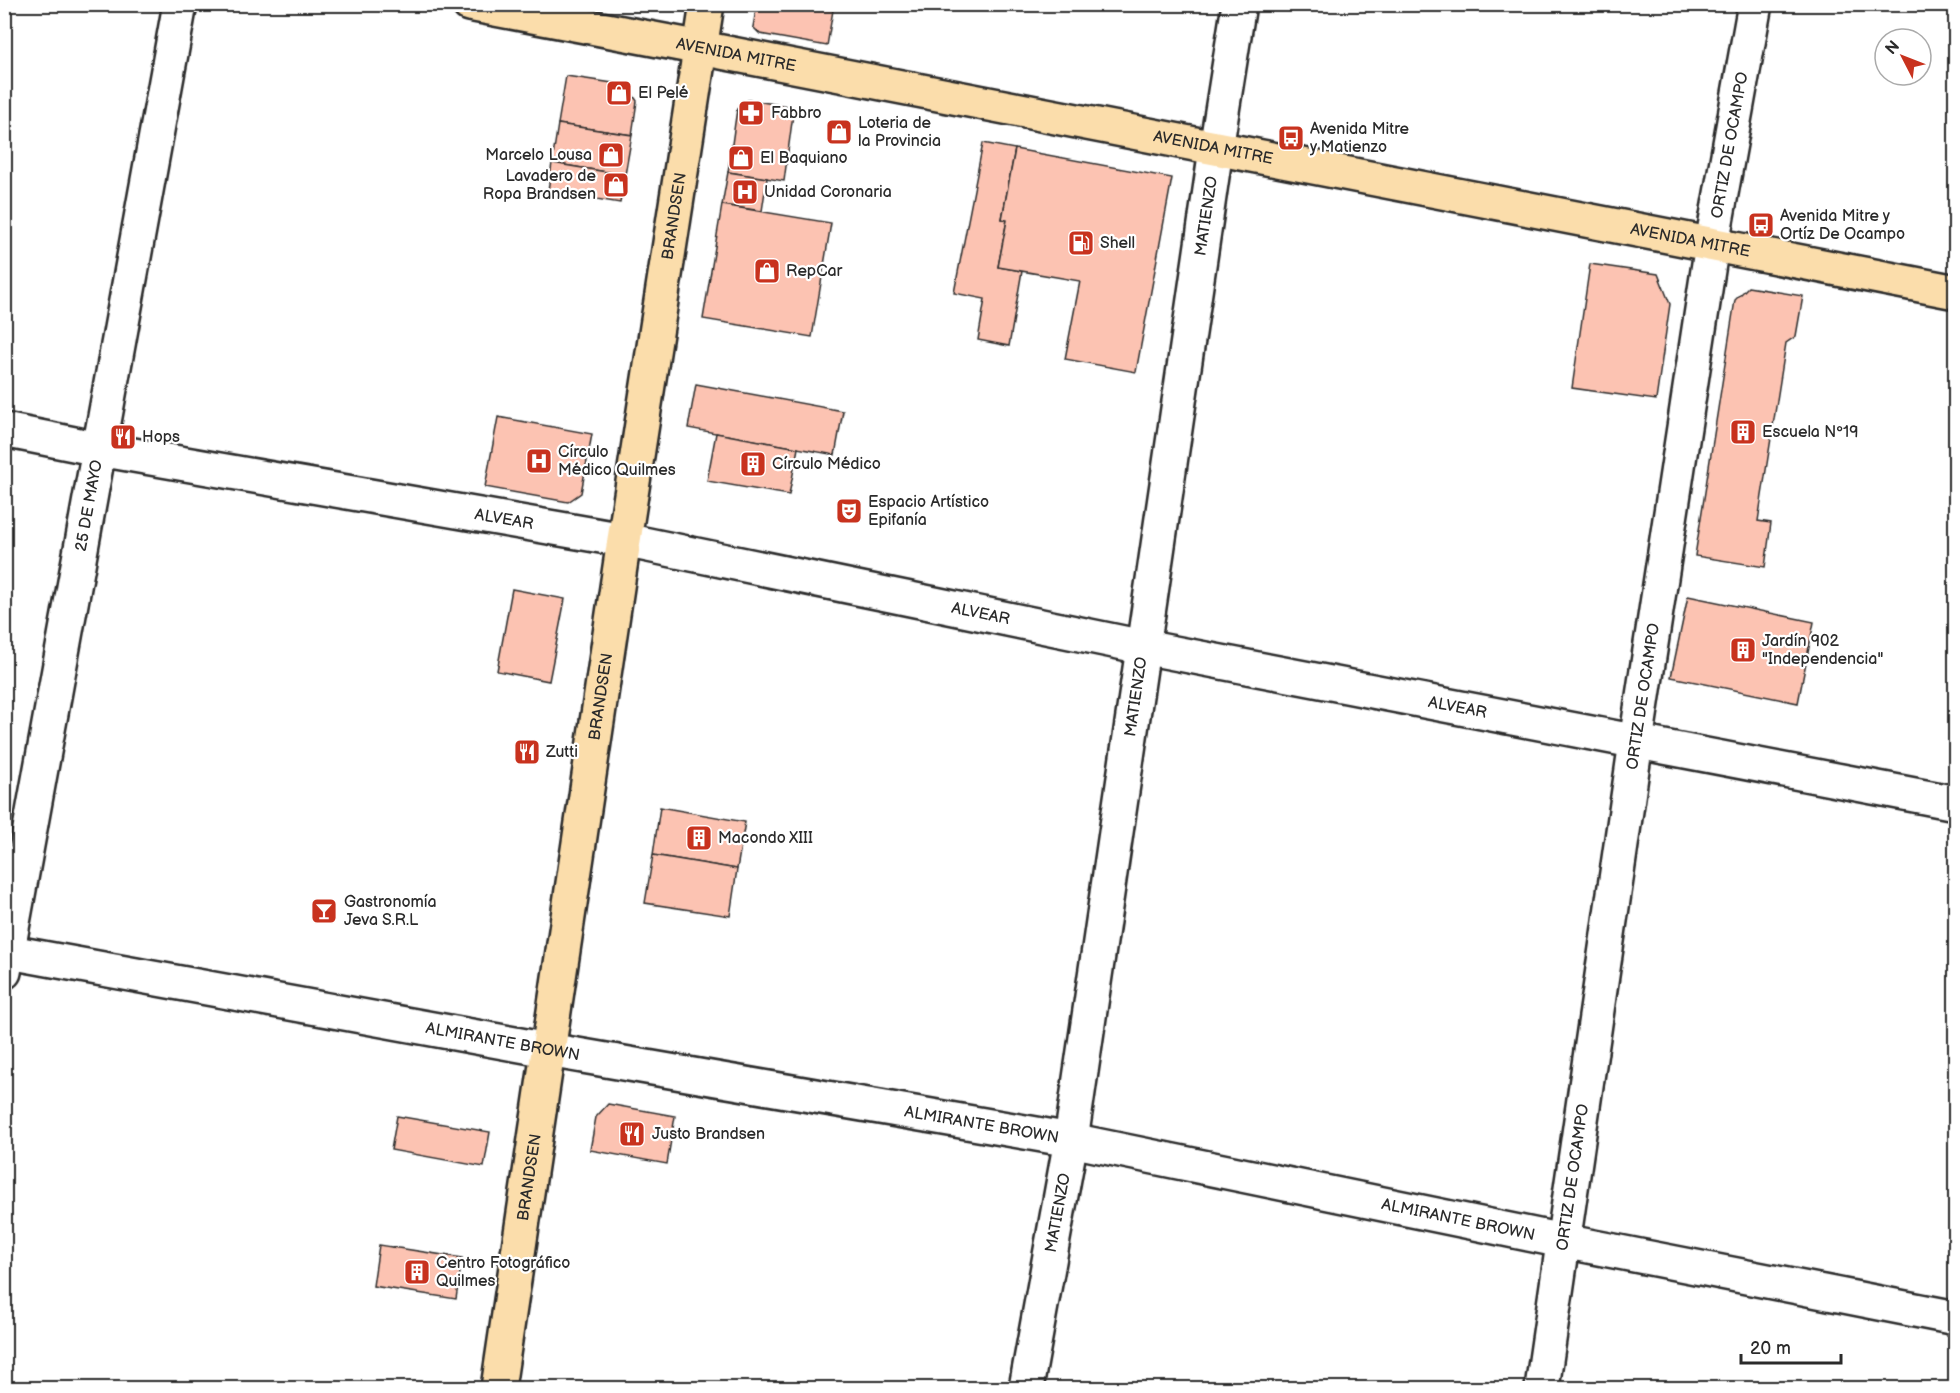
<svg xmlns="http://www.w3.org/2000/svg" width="1960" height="1393" viewBox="0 0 1960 1393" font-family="'Balsamiq Sans',sans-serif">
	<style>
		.building { fill: #fcc3b2; stroke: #2b2b2b; stroke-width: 1.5 }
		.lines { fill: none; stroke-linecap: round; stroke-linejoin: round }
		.minor-casing { stroke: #2b2b2b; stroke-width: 38 }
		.major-casing { stroke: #2b2b2b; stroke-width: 38 }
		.minor { stroke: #fff; stroke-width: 33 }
		.major { stroke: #fbddab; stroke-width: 33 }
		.labels { text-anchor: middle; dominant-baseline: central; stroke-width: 4.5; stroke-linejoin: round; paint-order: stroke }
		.street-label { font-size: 16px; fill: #2b2b2b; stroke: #fff }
		.poi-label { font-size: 16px; fill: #2b2b2b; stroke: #fff; text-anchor: start }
	</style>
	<rect width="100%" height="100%" fill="#fff"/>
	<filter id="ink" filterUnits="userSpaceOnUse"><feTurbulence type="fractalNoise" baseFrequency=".0167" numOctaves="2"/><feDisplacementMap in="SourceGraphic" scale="12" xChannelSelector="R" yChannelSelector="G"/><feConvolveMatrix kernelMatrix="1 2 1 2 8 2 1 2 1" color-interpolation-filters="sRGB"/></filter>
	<g filter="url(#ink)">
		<g class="building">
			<polygon points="757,4 834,4 827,46 760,34 753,27"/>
			<polygon points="566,76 626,85 637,101 632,135 558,124"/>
			<polygon points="748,100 794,107 784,181 728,172 737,109"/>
			<polygon points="558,124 632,135 625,175 552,163"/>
			<polygon points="983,143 1015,149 1002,219 1007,220 998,267 1022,271 1009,346 978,340 985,299 954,293"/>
			<polygon points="1015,149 1172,178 1136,372 1065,359 1080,281 998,267 1007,220 1002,219"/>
			<polygon points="552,163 625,175 620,203 548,191"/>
			<polygon points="728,172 767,178 762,211 722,205"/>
			<polygon points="722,205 831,223 812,337 703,319"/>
			<polygon points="1590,264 1658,274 1670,304 1656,400 1572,388"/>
			<polygon points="1748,287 1803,296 1796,336 1786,343 1758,521 1771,523 1765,567 1695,556 1735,300"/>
			<polygon points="696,384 843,411 835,455 688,428"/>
			<polygon points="498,417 592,434 581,493 568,502 485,487"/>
			<polygon points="716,433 798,448 789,495 707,481"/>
			<polygon points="512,589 565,599 549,681 497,671"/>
			<polygon points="1688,596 1814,622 1798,703 1671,677"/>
			<polygon points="660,807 745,822 737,869 653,855"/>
			<polygon points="653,855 737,869 730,916 645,903"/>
			<polygon points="608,1104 675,1116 667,1164 590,1150 596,1117"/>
			<polygon points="397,1116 490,1132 484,1167 391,1150"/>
			<polygon points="379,1245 462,1258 456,1299 373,1286"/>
		</g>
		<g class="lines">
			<defs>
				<g id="minor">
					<path id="s1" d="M4,430L99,449L624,540L1143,647L1956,803"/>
					<path id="s2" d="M4,951L548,1050L1071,1140L1563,1241L1956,1318"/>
					<path id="s3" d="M4,972L180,4"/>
					<path id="s4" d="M1026,1388L1071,1140L1216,149L1239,4"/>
					<path id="s5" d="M1542,1388L1636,742L1712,244L1755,4"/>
				</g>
				<g id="major">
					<path id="s6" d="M469,4L701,48L1956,292"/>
					<path id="s7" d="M498,1388L624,540L707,4"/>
				</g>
			</defs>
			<use href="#minor" class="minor-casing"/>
			<use href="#major" class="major-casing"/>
			<use href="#minor" class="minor"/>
			<use href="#major" class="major"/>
		</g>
	</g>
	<defs>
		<symbol id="shop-square" viewBox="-11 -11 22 22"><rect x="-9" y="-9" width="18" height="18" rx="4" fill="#c8321e" stroke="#fff"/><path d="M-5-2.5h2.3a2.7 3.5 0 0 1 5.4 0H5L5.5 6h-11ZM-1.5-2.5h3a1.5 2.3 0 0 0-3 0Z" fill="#fff"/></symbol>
		<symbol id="pharmacy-square" viewBox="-11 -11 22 22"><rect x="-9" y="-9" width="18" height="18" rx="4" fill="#c8321e" stroke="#fff"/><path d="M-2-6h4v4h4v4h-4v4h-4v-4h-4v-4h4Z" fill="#fff"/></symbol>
		<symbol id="bus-square" viewBox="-11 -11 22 22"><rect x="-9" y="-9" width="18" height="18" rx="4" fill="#c8321e" stroke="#fff"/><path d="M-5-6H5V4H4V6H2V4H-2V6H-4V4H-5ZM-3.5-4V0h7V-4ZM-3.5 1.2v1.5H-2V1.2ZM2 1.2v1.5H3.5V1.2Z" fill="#fff"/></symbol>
		<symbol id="hospital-square" viewBox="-11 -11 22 22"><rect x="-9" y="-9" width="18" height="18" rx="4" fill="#c8321e" stroke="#fff"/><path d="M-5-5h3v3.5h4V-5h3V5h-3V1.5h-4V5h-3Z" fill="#fff"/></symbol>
		<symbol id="fuel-square" viewBox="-11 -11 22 22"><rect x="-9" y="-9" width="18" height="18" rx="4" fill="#c8321e" stroke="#fff"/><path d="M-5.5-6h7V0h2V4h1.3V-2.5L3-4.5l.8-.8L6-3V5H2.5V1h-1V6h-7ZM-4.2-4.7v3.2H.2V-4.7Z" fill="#fff"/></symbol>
		<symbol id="building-square" viewBox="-11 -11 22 22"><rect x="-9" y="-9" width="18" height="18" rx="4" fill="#c8321e" stroke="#fff"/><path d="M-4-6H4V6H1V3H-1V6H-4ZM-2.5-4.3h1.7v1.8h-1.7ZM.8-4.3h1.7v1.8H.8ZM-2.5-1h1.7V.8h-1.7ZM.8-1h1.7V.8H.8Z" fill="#fff"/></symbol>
		<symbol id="restaurant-square" viewBox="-11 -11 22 22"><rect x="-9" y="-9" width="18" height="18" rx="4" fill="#c8321e" stroke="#fff"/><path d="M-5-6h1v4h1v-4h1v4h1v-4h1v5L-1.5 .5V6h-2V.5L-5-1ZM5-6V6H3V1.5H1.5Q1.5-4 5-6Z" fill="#fff"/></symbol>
		<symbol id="theatre-square" viewBox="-11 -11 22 22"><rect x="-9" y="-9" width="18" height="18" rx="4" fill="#c8321e" stroke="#fff"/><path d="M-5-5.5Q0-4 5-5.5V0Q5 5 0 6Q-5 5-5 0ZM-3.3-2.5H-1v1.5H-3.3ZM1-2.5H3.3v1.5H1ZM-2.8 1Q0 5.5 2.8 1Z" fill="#fff"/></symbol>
		<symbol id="bar-square" viewBox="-11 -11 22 22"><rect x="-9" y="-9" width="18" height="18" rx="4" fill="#c8321e" stroke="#fff"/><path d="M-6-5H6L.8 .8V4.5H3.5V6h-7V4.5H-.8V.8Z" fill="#fff"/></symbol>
	</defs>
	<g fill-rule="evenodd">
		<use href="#shop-square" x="604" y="78" width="30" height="30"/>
		<use href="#pharmacy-square" x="736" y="98" width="30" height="30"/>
		<use href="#shop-square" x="824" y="117" width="30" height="30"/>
		<use href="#bus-square" x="1276" y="123" width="30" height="30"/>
		<use href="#shop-square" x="596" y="140" width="30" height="30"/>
		<use href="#shop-square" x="726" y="143" width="30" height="30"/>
		<use href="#shop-square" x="601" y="170" width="30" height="30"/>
		<use href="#hospital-square" x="730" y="177" width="30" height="30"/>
		<use href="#bus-square" x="1746" y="210" width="30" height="30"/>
		<use href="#fuel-square" x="1066" y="228" width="30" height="30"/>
		<use href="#shop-square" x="752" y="256" width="30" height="30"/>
		<use href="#building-square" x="1728" y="417" width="30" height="30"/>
		<use href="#restaurant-square" x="108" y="422" width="30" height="30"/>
		<use href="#hospital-square" x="524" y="446" width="30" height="30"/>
		<use href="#building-square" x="738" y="449" width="30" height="30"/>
		<use href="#theatre-square" x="834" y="496" width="30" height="30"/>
		<use href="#building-square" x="1728" y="635" width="30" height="30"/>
		<use href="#restaurant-square" x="512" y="737" width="30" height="30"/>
		<use href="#building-square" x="684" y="823" width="30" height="30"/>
		<use href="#bar-square" x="309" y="896" width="30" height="30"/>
		<use href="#restaurant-square" x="617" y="1119" width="30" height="30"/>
		<use href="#building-square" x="402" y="1257" width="30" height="30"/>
	</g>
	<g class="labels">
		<g class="street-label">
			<text stroke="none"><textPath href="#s6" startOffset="272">AVENIDA MITRE</textPath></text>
			<text stroke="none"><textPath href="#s5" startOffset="1257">ORTIZ DE OCAMPO</textPath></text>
			<text stroke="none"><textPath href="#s6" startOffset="758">AVENIDA MITRE</textPath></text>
			<text stroke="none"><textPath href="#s7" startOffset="1185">BRANDSEN</textPath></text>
			<text stroke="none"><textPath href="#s4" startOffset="1186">MATIENZO</textPath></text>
			<text stroke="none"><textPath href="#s6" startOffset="1244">AVENIDA MITRE</textPath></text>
			<text stroke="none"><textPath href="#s3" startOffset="474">25 DE MAYO</textPath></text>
			<text stroke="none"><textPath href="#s1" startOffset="508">ALVEAR</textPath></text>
			<text stroke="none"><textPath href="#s1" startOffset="994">ALVEAR</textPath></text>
			<text stroke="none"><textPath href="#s7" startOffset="699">BRANDSEN</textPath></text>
			<text stroke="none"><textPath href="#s5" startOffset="699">ORTIZ DE OCAMPO</textPath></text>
			<text stroke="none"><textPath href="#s4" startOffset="700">MATIENZO</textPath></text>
			<text stroke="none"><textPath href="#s1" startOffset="1480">ALVEAR</textPath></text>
			<text stroke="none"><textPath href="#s2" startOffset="507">ALMIRANTE BROWN</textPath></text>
			<text stroke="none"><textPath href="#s2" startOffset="993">ALMIRANTE BROWN</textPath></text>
			<text stroke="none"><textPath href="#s5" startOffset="213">ORTIZ DE OCAMPO</textPath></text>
			<text stroke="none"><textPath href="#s7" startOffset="213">BRANDSEN</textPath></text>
			<text stroke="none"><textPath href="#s4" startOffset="178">MATIENZO</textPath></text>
			<text stroke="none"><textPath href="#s2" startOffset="1479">ALMIRANTE BROWN</textPath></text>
		</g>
		<g class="poi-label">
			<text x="638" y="93">El Pelé</text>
			<text x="771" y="113">Fabbro</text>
			<text x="858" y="123">Loteria de<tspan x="858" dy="18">la Provincia</tspan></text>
			<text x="1310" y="129">Avenida Mitre<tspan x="1310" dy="18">y Matienzo</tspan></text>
			<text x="592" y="155" text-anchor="end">Marcelo Lousa</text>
			<text x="760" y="158">El Baquiano</text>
			<text x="596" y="176" text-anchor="end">Lavadero de<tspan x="596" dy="18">Ropa Brandsen</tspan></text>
			<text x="764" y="192">Unidad Coronaria</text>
			<text x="1780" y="216">Avenida Mitre y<tspan x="1780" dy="18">Ortíz De Ocampo</tspan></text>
			<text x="1100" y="243">Shell</text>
			<text x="786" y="271">RepCar</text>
			<text x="1762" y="432">Escuela Nº19</text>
			<text x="142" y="437">Hops</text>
			<text x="558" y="452">Círculo<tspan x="558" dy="18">Médico Quilmes</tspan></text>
			<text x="772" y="464">Círculo Médico</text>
			<text x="868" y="502">Espacio Artístico<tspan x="868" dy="18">Epifanía</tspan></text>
			<text x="1762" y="641">Jardín 902<tspan x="1762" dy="18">"Independencia"</tspan></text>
			<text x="546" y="752">Zutti</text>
			<text x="718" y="838">Macondo XIII</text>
			<text x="344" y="902">Gastronomía<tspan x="344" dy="18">Jeva S.R.L</tspan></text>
			<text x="652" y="1134">Justo Brandsen</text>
			<text x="436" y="1263">Centro Fotográfico<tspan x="436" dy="18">Quilmes</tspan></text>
		</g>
	</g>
	<rect width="1960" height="1393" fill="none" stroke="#fff" stroke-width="24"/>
	<rect x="12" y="12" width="1936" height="1369" fill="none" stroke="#2b2b2b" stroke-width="2" filter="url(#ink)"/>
	<g transform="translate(1903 57) rotate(312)"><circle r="28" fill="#ffffff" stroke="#aaaaaa" stroke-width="1.5"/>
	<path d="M0-4.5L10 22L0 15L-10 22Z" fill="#c8321e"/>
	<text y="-9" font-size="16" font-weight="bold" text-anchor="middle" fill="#2b2b2b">N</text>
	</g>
	<path d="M1741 1354v9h100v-9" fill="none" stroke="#2b2b2b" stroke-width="3"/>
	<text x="1750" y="1354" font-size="18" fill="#2b2b2b" stroke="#ffffff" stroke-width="4.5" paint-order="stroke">20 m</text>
</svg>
